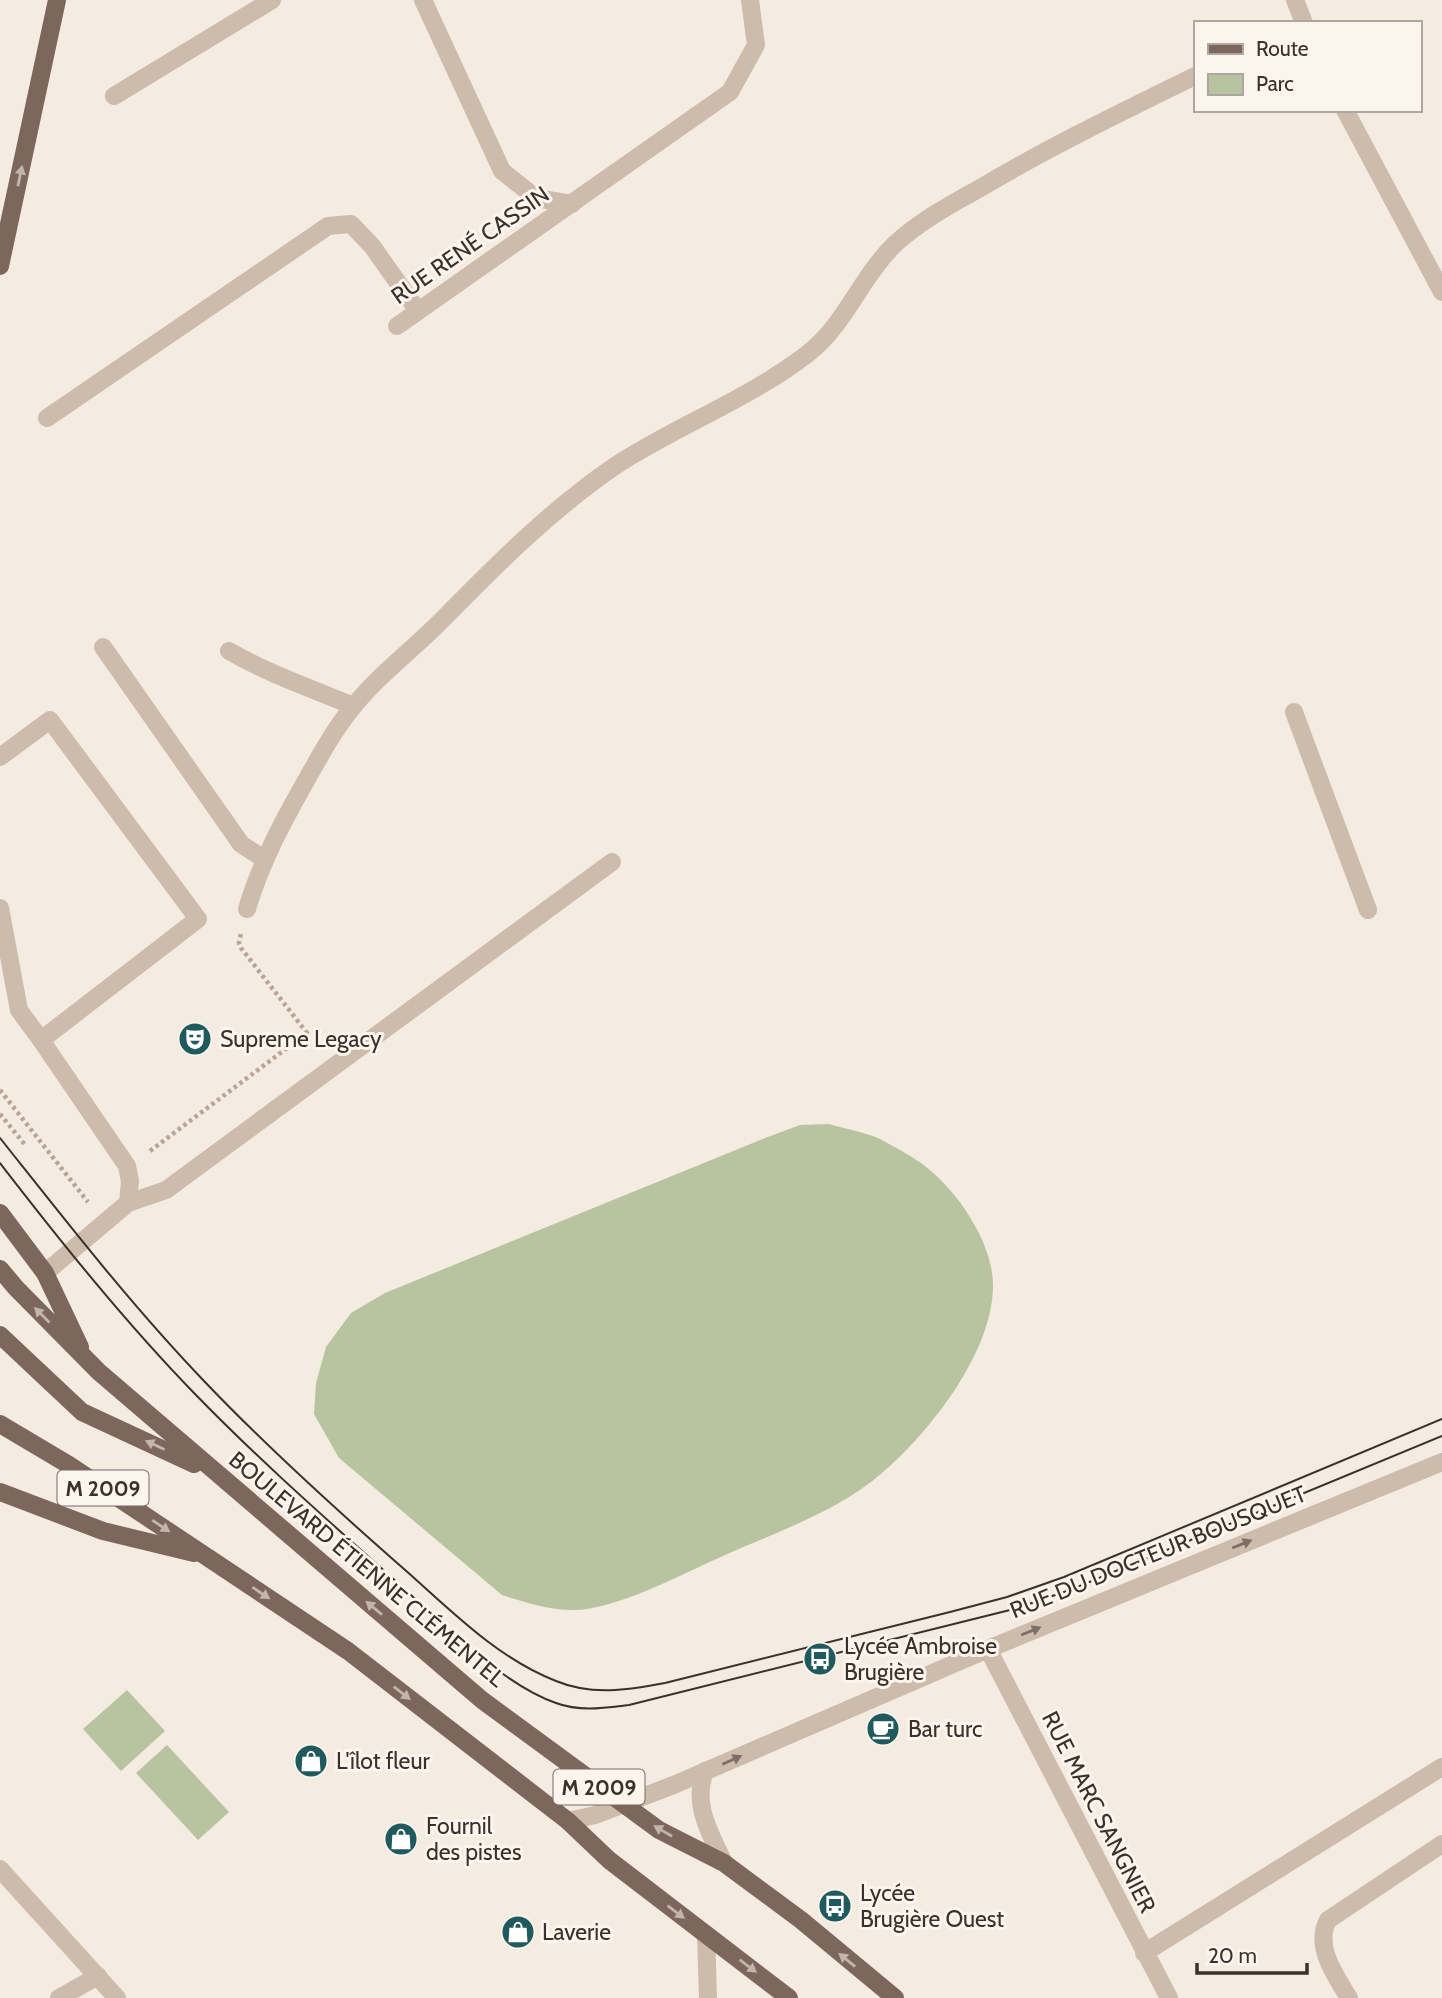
<svg xmlns="http://www.w3.org/2000/svg" width="1442" height="1998" viewBox="0 0 1442 1998" font-family="Cabin,sans-serif">
	<style>
		.green { fill: #b8c4a0 }
		.lines { fill: none; stroke-linecap: round; stroke-linejoin: round }
		.path { stroke: #b9a596; stroke-width: 4.5; stroke-dasharray: 3.5 3.5; stroke-linecap: butt }
		.lane { stroke: #cdbbac; stroke-width: 18 }
		.street { stroke: #cdbbac; stroke-width: 18 }
		.primary { stroke: #7d675c; stroke-width: 18 }
		.tram { stroke: #3b302b; stroke-width: 2 }
		.oneway { fill: #c2b5ac }
		.oneway2 { fill: #7d6f65 }
		.labels { text-anchor: middle; dominant-baseline: central; stroke-width: 6; stroke-linejoin: round; paint-order: stroke }
		.shield { fill: #fbf5ee; stroke: #756b66; stroke-width: 2 }
		.shield-label { font-size: 21px; font-weight: bold; fill: #3b302b }
		.street-label { font-size: 23px; fill: #3b302b; stroke: #fbf5ee }
		.poi-label { font-size: 23px; fill: #3b302b; stroke: #fbf5ee; text-anchor: start }
	</style>
	<rect width="100%" height="100%" fill="#f4ebe1"/>
	<g class="green">
		<path d="M829,1124C845,1129 865,1132 880,1139C893,1146 908,1154 921,1163C956,1188 994,1243 993,1287C992,1353 930,1432 882,1473C837,1512 776,1532 723,1556C682,1574 613,1612 569,1610C546,1609 524,1602 502,1595L339,1458L314,1414L316,1383L326,1347L351,1313L385,1293L765,1138L800,1125Z"/>
		<polygon points="127,1690 165,1731 121,1771 83,1729"/>
		<polygon points="167,1745 229,1812 198,1840 136,1773"/>
	</g>
	<g class="lines">
		<g class="path">
			<polyline points="0,1090 88,1202"/>
			<polyline points="0,1114 26,1146"/>
			<polyline points="150,1151 307,1033 241,948 239,943 241,933"/>
		</g>
		<g class="lane">
			<polyline points="47,418 328,226 351,224 372,246 418,311"/>
			<polyline points="103,647 241,844 264,859"/>
			<polyline points="0,757 50,720 198,919 41,1040"/>
			<polyline points="0,908 19,1010 41,1040 127,1166 130,1181 128,1203"/>
			<polyline points="45,1273 128,1203 166,1190 612,862"/>
			<polyline points="0,1869 117,1998"/>
			<polyline points="1144,1953 1442,1767"/>
			<path d="M1349,1998C1335,1975 1314,1946 1328,1920L1442,1844"/>
		</g>
		<g class="street">
			<polyline points="423,0 502,171 536,198 572,204"/>
			<polyline points="1295,0 1304,23"/>
			<polyline points="114,96 272,0"/>
			<polyline points="1345,110 1442,292"/>
			<polyline points="397,326 730,92 756,45 750,0"/>
			<path d="M229,651C269,674 311,688 353,706"/>
			<polyline points="1294,712 1368,910"/>
			<path d="M247,909C261,862 283,821 307,779C321,754 334,730 352,708C379,674 415,648 445,617C498,563 552,509 615,466C676,426 747,400 806,355C845,326 860,278 895,244C921,220 952,204 982,187C1051,146 1124,111 1195,76"/>
			<polyline points="988,1649 1169,1998"/>
			<path d="M705,1771C692,1804 710,1833 724,1863"/>
			<polyline points="568,1821 595,1815 676,1784 988,1649 1442,1462"/>
			<polyline points="706,1934 708,1998"/>
			<polyline points="59,1998 98,1976"/>
		</g>
		<g class="primary">
			<polyline points="0,266 57,0"/>
			<polyline points="0,1213 45,1273 80,1347"/>
			<polyline points="0,1269 16,1288 99,1372 482,1700 659,1830 724,1863 801,1920 895,1998"/>
			<polyline points="0,1335 82,1412 194,1464"/>
			<polyline points="0,1424 69,1465 348,1651 568,1821 609,1860 789,1998"/>
			<polyline points="0,1492 103,1531 194,1553"/>
		</g>
		<g class="tram">
			<path d="M0,1138C66,1221 131,1305 204,1381C265,1445 330,1504 396,1562C446,1605 494,1657 556,1681C592,1696 628,1690 665,1683L950,1612L1007,1597L1064,1577L1442,1419"/>
			<path d="M0,1163C61,1242 125,1322 195,1394C260,1461 331,1523 400,1585C442,1623 503,1685 556,1703C580,1712 604,1708 629,1705L1014,1609L1070,1590L1442,1436"/>
		</g>
	</g>
	<defs><path id="oneway-solid" d="M-6-.8H1V-3.2L6.5 0L1 3.2V.8H-6Z" transform="scale(1.75)"/></defs>
	<g class="oneway">
		<use href="#oneway-solid" transform="translate(20 176) rotate(-78)"/>
		<use href="#oneway-solid" transform="translate(42 1315) rotate(-135)"/>
		<use href="#oneway-solid" transform="translate(155 1445) rotate(-155)"/>
		<use href="#oneway-solid" transform="translate(161 1526) rotate(34)"/>
		<use href="#oneway-solid" transform="translate(261 1593) rotate(34)"/>
		<use href="#oneway-solid" transform="translate(374 1608) rotate(-140)"/>
		<use href="#oneway-solid" transform="translate(402 1693) rotate(38)"/>
		<use href="#oneway-solid" transform="translate(663 1831) rotate(-150)"/>
		<use href="#oneway-solid" transform="translate(676 1912) rotate(37)"/>
		<use href="#oneway-solid" transform="translate(847 1960) rotate(-141)"/>
		<use href="#oneway-solid" transform="translate(748 1966) rotate(37)"/>
	</g>
	<g class="oneway2">
		<use href="#oneway-solid" transform="translate(1242 1544) rotate(-22)"/>
		<use href="#oneway-solid" transform="translate(1031 1631) rotate(-22)"/>
		<use href="#oneway-solid" transform="translate(732 1760) rotate(-24)"/>
	</g>
	<defs>
		<symbol id="theatre-disc" viewBox="-11 -11 22 22"><circle r="9.5" fill="#1f5a5e" stroke="#fbf5ee"/><path d="M-5-5.5Q0-4 5-5.5V0Q5 5 0 6Q-5 5-5 0ZM-3.3-2.5H-1v1.5H-3.3ZM1-2.5H3.3v1.5H1ZM-2.8 1Q0 5.5 2.8 1Z" fill="#fff"/></symbol>
		<symbol id="bus-disc" viewBox="-11 -11 22 22"><circle r="9.5" fill="#1f5a5e" stroke="#fbf5ee"/><path d="M-5-6H5V4H4V6H2V4H-2V6H-4V4H-5ZM-3.5-4V0h7V-4ZM-3.5 1.2v1.5H-2V1.2ZM2 1.2v1.5H3.5V1.2Z" fill="#fff"/></symbol>
		<symbol id="cafe-disc" viewBox="-11 -11 22 22"><circle r="9.5" fill="#1f5a5e" stroke="#fbf5ee"/><path d="M-5.5-4.5H6V0H3Q3 3.5 0 3.5H-2.5Q-5.5 3.5-5.5 0ZM3-3.2v2h1.7v-2ZM-6 4.5H4V6H-6Z" fill="#fff"/></symbol>
		<symbol id="shop-disc" viewBox="-11 -11 22 22"><circle r="9.5" fill="#1f5a5e" stroke="#fbf5ee"/><path d="M-5-2.5h2.3a2.7 3.5 0 0 1 5.4 0H5L5.5 6h-11ZM-1.5-2.5h3a1.5 2.3 0 0 0-3 0Z" fill="#fff"/></symbol>
	</defs>
	<g fill-rule="evenodd">
		<use href="#theatre-disc" x="176" y="1020" width="38" height="38"/>
		<use href="#bus-disc" x="801" y="1640" width="38" height="38"/>
		<use href="#cafe-disc" x="864" y="1710" width="38" height="38"/>
		<use href="#shop-disc" x="292" y="1742" width="38" height="38"/>
		<use href="#shop-disc" x="382" y="1820" width="38" height="38"/>
		<use href="#bus-disc" x="816" y="1887" width="38" height="38"/>
		<use href="#shop-disc" x="499" y="1913" width="38" height="38"/>
	</g>
	<g class="labels">
		<g class="shield">
			<rect x="57.5" y="1470.5" width="91" height="35" rx="5"/>
			<rect x="553.5" y="1769.5" width="91" height="35" rx="5"/>
		</g>
		<g class="shield-label">
			<text x="103" y="1488">M 2009</text>
			<text x="599" y="1787">M 2009</text>
		</g>
		<g class="street-label">
			<text transform="translate(470 245) rotate(-35)">RUE RENÉ CASSIN</text>
			<text transform="translate(1158 1552) rotate(-22)">RUE DU DOCTEUR BOUSQUET</text>
			<text transform="translate(367 1569) rotate(40)">BOULEVARD ÉTIENNE CLÉMENTEL</text>
			<text transform="translate(1099 1812) rotate(63)">RUE MARC SANGNIER</text>
		</g>
		<g class="poi-label">
			<text x="220" y="1039">Supreme Legacy</text>
			<text x="844" y="1646">Lycée Ambroise<tspan x="844" dy="26">Brugière</tspan></text>
			<text x="908" y="1729">Bar turc</text>
			<text x="336" y="1761">L'îlot fleur</text>
			<text x="426" y="1826">Fournil<tspan x="426" dy="26">des pistes</tspan></text>
			<text x="860" y="1893">Lycée<tspan x="860" dy="26">Brugière Ouest</tspan></text>
			<text x="542" y="1932">Laverie</text>
		</g>
	</g>
	<rect x="1194" y="21" width="228" height="91" fill="#fbf5ee" stroke="#aea6a0" stroke-width="2"/>
	<rect x="1208" y="44" width="35" height="10" fill="#7d675c" stroke="#aea6a0" stroke-width="2"/>
	<text x="1256" y="56" font-size="21" fill="#3b302b">Route</text>
	<rect x="1208" y="74" width="35" height="21" fill="#b8c4a0" stroke="#aea6a0" stroke-width="2"/>
	<text x="1256" y="91" font-size="21" fill="#3b302b">Parc</text>
	<path d="M1197 1963v10h110v-10" fill="none" stroke="#3b302b" stroke-width="3.5"/>
	<text x="1208" y="1963" font-size="21" fill="#3b302b" stroke="#fbf5ee" stroke-width="5" paint-order="stroke">20 m</text>
</svg>
